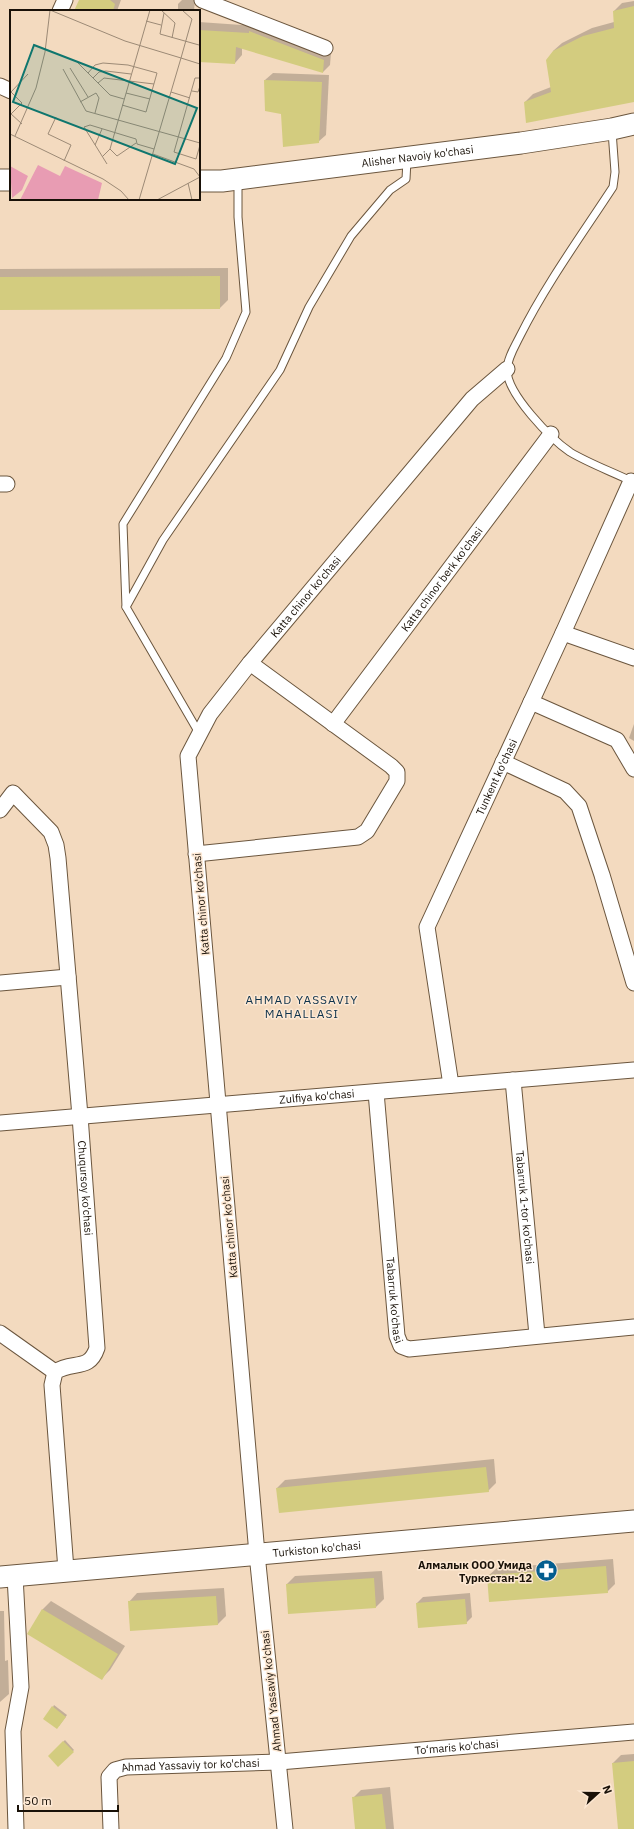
<svg xmlns="http://www.w3.org/2000/svg" width="634" height="1829" viewBox="0 0 634 1829" font-family="'IBM Plex Sans',sans-serif">
	<style>
		.shadow { fill: #0003 }
		.building { fill: #d3cc7f }
		.lines { fill: none; stroke-linecap: round; stroke-linejoin: round }
		.lane-casing { stroke: #6b563e; stroke-width: 9 }
		.street-casing { stroke: #6b563e; stroke-width: 17 }
		.secondary-casing { stroke: #6b563e; stroke-width: 23 }
		.lane { stroke: #fff; stroke-width: 7 }
		.street { stroke: #fff; stroke-width: 15 }
		.secondary { stroke: #fff; stroke-width: 21 }
		.labels { text-anchor: middle; dominant-baseline: central; stroke-width: 3; stroke-linejoin: round; paint-order: stroke }
		.street-label { font-size: 11px; fill: #191108; stroke: #fde8d3 }
		.poi-label { font-size: 11px; font-weight: bold; fill: #191108; stroke: #fde8d3; text-anchor: end }
		.neighbourhood-label { font-size: 12px; letter-spacing: 1px; fill: #0e324b; stroke: #fde8d3 }
		.inset-road { fill: none; stroke: #9c8a76; stroke-width: 1 }
		.view { fill: #0f766e; fill-opacity: 0.15; stroke: #0f766e; stroke-width: 2 }
		.inset-edge { fill: none; stroke: #191108; stroke-width: 2 }
	</style>
	<rect width="100%" height="100%" fill="#f3dabf"/>
	<g class="shadow">
		<polygon points="81,0 121,0 117,11 75,11"/>
		<polygon points="182,0 195,0 194,11 178,11 178,4"/>
		<polygon points="634,1 634,101 525,102 533,94 551,87 553,51 562,43 592,28 614,22 614,11 622,3"/>
		<polygon points="199,22 256,26 331,53 330,65 323,72 242,47 242,55 235,63 199,61"/>
		<polygon points="273,73 329,75 326,135 318,142 282,114 265,80"/>
		<polygon points="228,268 228,300 220,308 0,309 0,269"/>
		<polygon points="634,724 634,741 629,738"/>
		<polygon points="494,1459 496,1483 488,1491 277,1488 285,1480"/>
		<polygon points="613,1559 615,1584 607,1592 488,1576 497,1568"/>
		<polygon points="382,1571 384,1599 376,1607 289,1612 287,1584 295,1576"/>
		<polygon points="224,1588 226,1616 218,1624 129,1602 137,1593"/>
		<polygon points="470,1593 472,1617 466,1623 417,1603 423,1597"/>
		<polygon points="51,1601 125,1646 110,1670 102,1678 29,1634 43,1609"/>
		<polygon points="0,1611 4,1611 5,1661 8,1660 9,1694 0,1702"/>
		<polygon points="54,1705 67,1715 59,1726 53,1707"/>
		<polygon points="65,1740 74,1750 58,1765 49,1756"/>
		<polygon points="634,1754 634,1829 619,1829 613,1763 621,1755"/>
		<polygon points="390,1787 394,1829 356,1829 353,1798 361,1790"/>
	</g>
	<g class="building">
		<polygon points="79,0 110,0 115,4 113,11 74,11"/>
		<polygon points="634,6 634,102 526,123 524,102 551,92 546,60 553,51 583,36 614,28 613,11"/>
		<polygon points="199,30 249,33 249,31 324,60 323,73 236,47 235,64 199,62"/>
		<polygon points="264,80 322,82 319,143 283,147 281,114 265,111"/>
		<polygon points="220,276 220,309 0,310 0,277"/>
		<polygon points="486,1467 489,1492 279,1513 276,1488"/>
		<polygon points="606,1566 608,1593 489,1602 487,1575"/>
		<polygon points="374,1578 376,1608 288,1614 286,1584"/>
		<polygon points="216,1596 218,1625 130,1631 128,1601"/>
		<polygon points="465,1599 467,1624 418,1628 416,1603"/>
		<polygon points="42,1609 118,1654 102,1680 27,1634"/>
		<polygon points="52,1706 66,1717 57,1729 43,1719"/>
		<polygon points="63,1741 74,1752 58,1767 48,1756"/>
		<polygon points="634,1761 634,1829 618,1829 612,1763"/>
		<polygon points="382,1794 386,1829 355,1829 352,1797"/>
	</g>
	<g class="lines">
		<defs>
			<g id="lane">
				<path d="M612,131L615,172L613,187C581,236 546,284 520,336C515,346 507,359 507,370C507,394 551,439 570,452C590,464 613,472 633,482"/>
				<polyline points="126,607 163,540 280,370 309,307 351,236 390,190 406,179 407,160"/>
				<polyline points="199,733 126,607 123,524 226,358 246,312 238,217 238,181"/>
			</g>
			<g id="street">
				<polyline points="202,0 325,48"/>
				<polyline points="60,11 65,0"/>
				<polyline points="0,86 11,91"/>
				<polyline points="0,484 7,484"/>
				<polyline points="563,633 634,658"/>
				<polyline points="531,702 617,740 634,769"/>
				<path id="s1" d="M333,724L551,434"/>
				<polyline points="503,762 565,791 579,806 602,875 634,983"/>
				<path id="s2" d="M0,810L13,793L51,832L56,845L58,858L80,1116L97,1348C89,1372 73,1360 55,1372L52,1385L66,1570"/>
				<polyline points="196,854 358,837 367,831 397,781 397,772 391,766 250,663"/>
				<polyline points="0,983 68,977"/>
				<path id="s3" d="M513,1080L537,1335"/>
				<path id="s4" d="M451,1085L427,927L563,633L631,481"/>
				<path id="s5" d="M376,1092L397,1336L401,1346L409,1349L634,1327"/>
				<path id="s6" d="M0,1123L634,1070"/>
				<polyline points="0,1333 55,1372"/>
				<polyline points="15,1576 21,1687 13,1731 16,1829"/>
				<path id="s7" d="M111,1829L109,1777L115,1770L126,1767L279,1762L634,1732"/>
				<path id="s8" d="M285,1829L257,1554L188,756L210,714L250,663L472,399L507,369"/>
			</g>
			<g id="secondary">
				<polyline points="0,180 11,180"/>
				<path id="s9" d="M199,181H222L521,143L612,129L634,124"/>
				<path id="s10" d="M0,1577L634,1521"/>
			</g>
		</defs>
		<use href="#lane" class="lane-casing"/>
		<use href="#street" class="street-casing"/>
		<use href="#secondary" class="secondary-casing"/>
		<use href="#lane" class="lane"/>
		<use href="#street" class="street"/>
		<use href="#secondary" class="secondary"/>
	</g>
	<defs>
		<symbol id="pharmacy-disc" viewBox="-11 -11 22 22"><circle r="9.5" fill="#045e8f" stroke="#fde8d3"/><path d="M-2-6h4v4h4v4h-4v4h-4v-4h-4v-4h4Z" fill="#fff"/></symbol>
	</defs>
	<g fill-rule="evenodd">
		<use href="#pharmacy-disc" x="534" y="1558" width="25" height="25"/>
	</g>
	<g class="labels">
		<g class="street-label">
			<text stroke="none"><textPath href="#s9" startOffset="220">Alisher Navoiy ko'chasi</textPath></text>
			<text stroke="none"><textPath href="#s1" startOffset="181">Katta chinor berk ko'chasi</textPath></text>
			<text stroke="none"><textPath href="#s8" startOffset="1276">Katta chinor ko'chasi</textPath></text>
			<text stroke="none"><textPath href="#s4" startOffset="325">Tunkent ko'chasi</textPath></text>
			<text transform="translate(201 904) rotate(-95)">Katta chinor ko'chasi</text>
			<text stroke="none"><textPath href="#s6" startOffset="318">Zulfiya ko'chasi</textPath></text>
			<text stroke="none"><textPath href="#s2" startOffset="434">Chuqursoy ko'chasi</textPath></text>
			<text stroke="none"><textPath href="#s3" startOffset="128">Tabarruk 1-tor ko'chasi</textPath></text>
			<text transform="translate(229 1227) rotate(-95)">Katta chinor ko'chasi</text>
			<text stroke="none"><textPath href="#s5" startOffset="209">Tabarruk ko'chasi</textPath></text>
			<text stroke="none"><textPath href="#s10" startOffset="318">Turkiston ko'chasi</textPath></text>
			<text transform="translate(271 1691) rotate(-96)">Ahmad Yassaviy ko'chasi</text>
			<text stroke="none"><textPath href="#s7" startOffset="404">To‘maris ko'chasi</textPath></text>
			<text stroke="none"><textPath href="#s7" startOffset="137">Ahmad Yassaviy tor ko'chasi</textPath></text>
		</g>
		<g class="poi-label">
			<text x="532" y="1565">Алмалык ООО Умида<tspan x="532" dy="13">Туркестан-12</tspan></text>
		</g>
		<g class="neighbourhood-label">
			<text x="302" y="999">AHMAD YASSAVIY<tspan x="302" dy="14">MAHALLASI</tspan></text>
		</g>
	</g>
	<g transform="translate(10 10)">
		<rect width="190" height="190" fill="#f3dabf"/>
		<path d="M28,155L50,166L55,156L92,173L88,190H10ZM0,156L18,166L12,180L2,188Z" fill="#e89cb3"/>
		<path class="inset-road" d="M40,0L115,31L171,48L129,190M151,0L165,13L162,28M172,0L182,9M154,3L150,24L189,35M182,9L171,48L190,54M136,11L151,15M67,52L100,85L114,89M60,58L78,87M53,59L76,101L190,133M78,63L85,55L93,53L118,55L147,63L136,102L112,95M83,68L89,62L96,61L121,64M190,68H185L164,142L186,149L190,135M88,73L94,68L144,74M0,81L12,93L1,104M182,81L188,82L190,76M1,82L18,64M161,82L180,88M116,83L140,89M70,92L86,83L89,88L85,103M0,103L12,114M46,107L38,124L61,135L54,151M0,124L93,169L111,181L119,190M5,126L26,78L35,42L40,0M85,135L92,119M100,139L107,146L126,133M143,144L184,159L190,167M92,147L100,139L140,0M97,154L74,117L80,115L126,129L127,134L144,139M178,173L182,190M147,190L190,167"/>
		<path class="view" d="M24,35L187,98L165,154L3,92Z"/>
		<rect width="190" height="190" class="inset-edge"/>
	</g>
	<g transform="translate(598 1793) rotate(69)" stroke="#fde8d3" stroke-width="3" paint-order="stroke">
	<path d="M0-3L7 15L0 10L-7 15Z" fill="#191108"/>
	<text y="-6" font-size="11" font-weight="bold" text-anchor="middle" fill="#191108">N</text>
	</g>
	<path d="M18 1805v6h100v-6" fill="none" stroke="#191108" stroke-width="2"/>
	<text x="24" y="1805" font-size="12" fill="#191108" stroke="#fde8d3" stroke-width="3" paint-order="stroke">50 m</text>
</svg>
